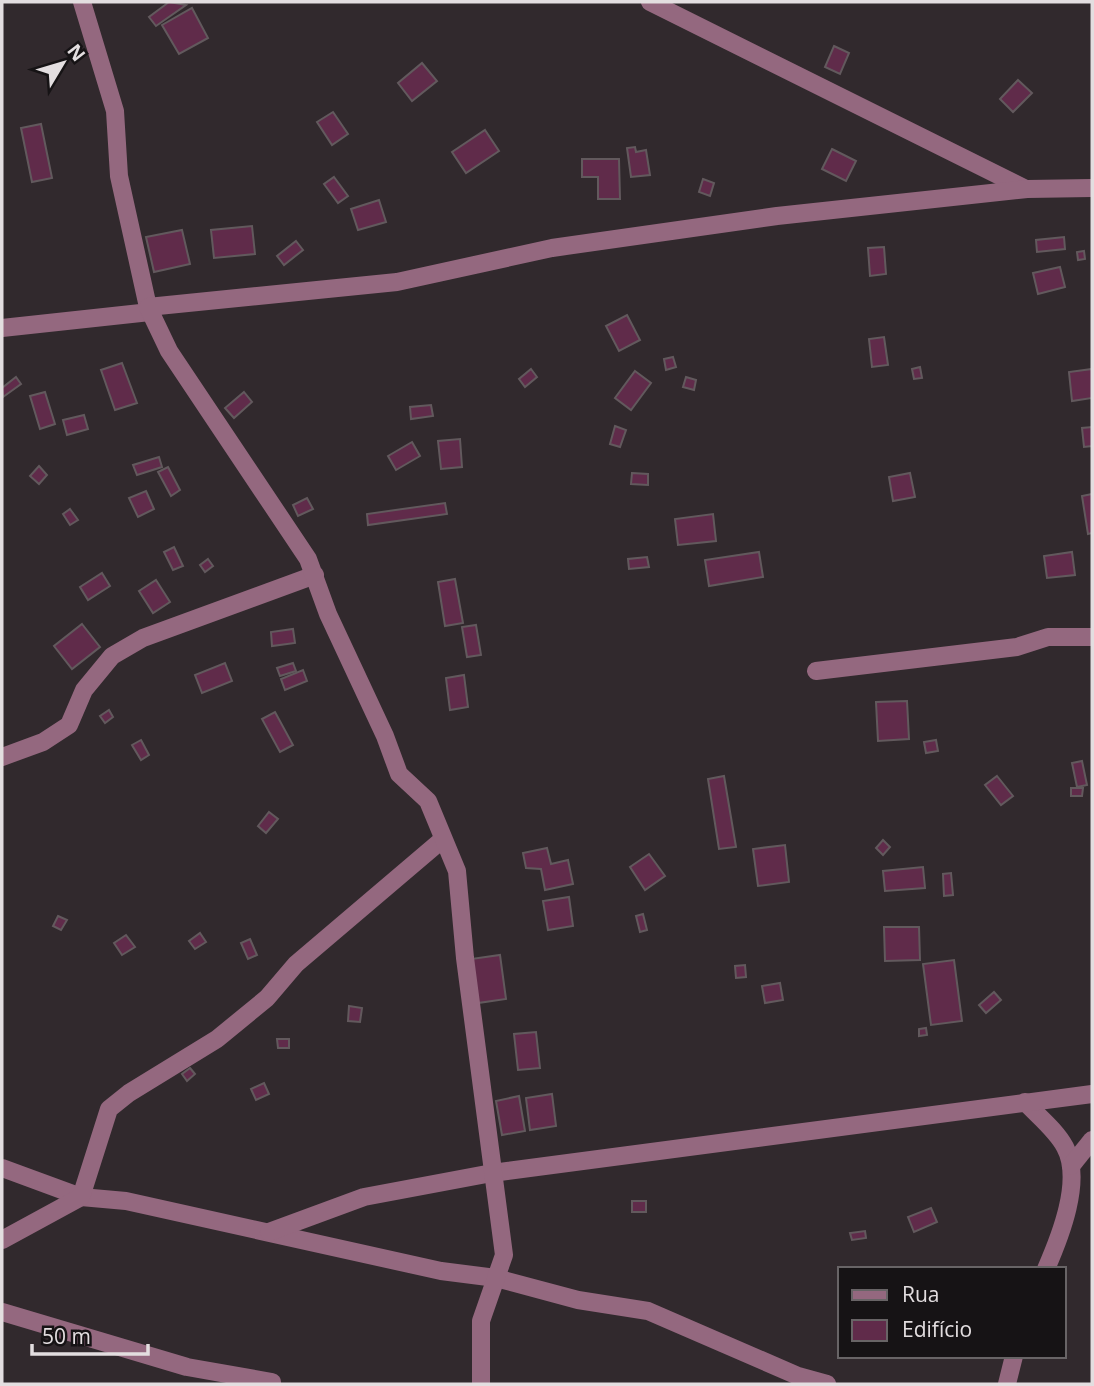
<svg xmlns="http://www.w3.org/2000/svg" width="1094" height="1386" viewBox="0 0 1094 1386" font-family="'Open Sans',sans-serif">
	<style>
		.building { fill: #602b4a; stroke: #62595d; stroke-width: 2 }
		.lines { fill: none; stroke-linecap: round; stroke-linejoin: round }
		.minor { stroke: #94687f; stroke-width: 18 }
	</style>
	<rect width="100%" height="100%" fill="#31292d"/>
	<g class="building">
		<polygon points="169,2 186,5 156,26 149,17"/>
		<polygon points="192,8 208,38 179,54 162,25"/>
		<polygon points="834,46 849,53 840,74 825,67"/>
		<polygon points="422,63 437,81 412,101 398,83"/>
		<polygon points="1018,80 1032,93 1013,112 1000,99"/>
		<polygon points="333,112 348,134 332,145 317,122"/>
		<polygon points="41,124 52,178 32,182 21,128"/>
		<polygon points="485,130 499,151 466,173 452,152"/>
		<polygon points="635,147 636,152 646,150 650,175 631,177 627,148"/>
		<polygon points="832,149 856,161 846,181 822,169"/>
		<polygon points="582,159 619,159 620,199 598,199 598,177 582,177"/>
		<polygon points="334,177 348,196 338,203 324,184"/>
		<polygon points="703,179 714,183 710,196 699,192"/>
		<polygon points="379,200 386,222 358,230 351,209"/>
		<polygon points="252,226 255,254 214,258 211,230"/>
		<polygon points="182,230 190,264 154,272 146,237"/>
		<polygon points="1064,237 1065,249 1037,252 1036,240"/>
		<polygon points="296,241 303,250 284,265 277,256"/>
		<polygon points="884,247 886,274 870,276 868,248"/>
		<polygon points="1084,251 1085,259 1078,260 1077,252"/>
		<polygon points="1060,267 1065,287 1038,294 1033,273"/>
		<polygon points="627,315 640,340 619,351 606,326"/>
		<polygon points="884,337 888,365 872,367 869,339"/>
		<polygon points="673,357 676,367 666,370 664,359"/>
		<polygon points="122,363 137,403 115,410 101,370"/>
		<polygon points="920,367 922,378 914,379 912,369"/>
		<polygon points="531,369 537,377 525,387 519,379"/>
		<polygon points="1092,369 1092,398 1072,401 1069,372"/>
		<polygon points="635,371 651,383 631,410 615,398"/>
		<polygon points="16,377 21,384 3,397 2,388"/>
		<polygon points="686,377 696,380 694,390 683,387"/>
		<polygon points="45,392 55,424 40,429 30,396"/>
		<polygon points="244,392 252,402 234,418 225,408"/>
		<polygon points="431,405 433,416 411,419 410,407"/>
		<polygon points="84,415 88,429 67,435 63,420"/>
		<polygon points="615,426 626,430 620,447 610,444"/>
		<polygon points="1092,427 1092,446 1084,447 1082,428"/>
		<polygon points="460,439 462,467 441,469 438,441"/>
		<polygon points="412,442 420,456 396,470 388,456"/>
		<polygon points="159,457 162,467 137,475 133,465"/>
		<polygon points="39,466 47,475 39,484 30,476"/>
		<polygon points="168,467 180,490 171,496 158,472"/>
		<polygon points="632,473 648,474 648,485 631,484"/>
		<polygon points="910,473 915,497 893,501 889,477"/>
		<polygon points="146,491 154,509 138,517 129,498"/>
		<polygon points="1092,494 1092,533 1088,534 1082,496"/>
		<polygon points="307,498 313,509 298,516 293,505"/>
		<polygon points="445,503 447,514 368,525 367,514"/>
		<polygon points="70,509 78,520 70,525 63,514"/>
		<polygon points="713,514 716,541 678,545 675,519"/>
		<polygon points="174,547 183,566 173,570 164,552"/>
		<polygon points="759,552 763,577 709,586 705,560"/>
		<polygon points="1072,552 1075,575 1047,578 1044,556"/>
		<polygon points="647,557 649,567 629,569 628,559"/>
		<polygon points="208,559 213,566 205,572 200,565"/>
		<polygon points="102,573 110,586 88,600 80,587"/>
		<polygon points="455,579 463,623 445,626 438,582"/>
		<polygon points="156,580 170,602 153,613 139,591"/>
		<polygon points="82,624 100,647 72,669 54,646"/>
		<polygon points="476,625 481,655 467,657 462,627"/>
		<polygon points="293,629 295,643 272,646 271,632"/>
		<polygon points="225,663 232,681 202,693 195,675"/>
		<polygon points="293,663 296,671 280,676 277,668"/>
		<polygon points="303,670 307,681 285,690 281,679"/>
		<polygon points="464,675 468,707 450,710 446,678"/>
		<polygon points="907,701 909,739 878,741 876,702"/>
		<polygon points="109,710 113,717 105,723 100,716"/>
		<polygon points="275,712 293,745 280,752 262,719"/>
		<polygon points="141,740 149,755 141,760 132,745"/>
		<polygon points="936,740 938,751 926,753 924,742"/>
		<polygon points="1082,761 1087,785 1077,787 1072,763"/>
		<polygon points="724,776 736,847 719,849 708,779"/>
		<polygon points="997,776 1013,796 1001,805 985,785"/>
		<polygon points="1071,788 1083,788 1082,796 1071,796"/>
		<polygon points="269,812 278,819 266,833 258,826"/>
		<polygon points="883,840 890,847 883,855 876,848"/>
		<polygon points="785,845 789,882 758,886 753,849"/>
		<polygon points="547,848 551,864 568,860 573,884 545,890 541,869 526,868 523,853"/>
		<polygon points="649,854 665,876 645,890 630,867"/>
		<polygon points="923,867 925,888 885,891 883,871"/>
		<polygon points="951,873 953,895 944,896 943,874"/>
		<polygon points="569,897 573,926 548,930 543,901"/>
		<polygon points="643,914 647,930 640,932 636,916"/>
		<polygon points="58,916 67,920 61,930 53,926"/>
		<polygon points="884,927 919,927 920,960 885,961"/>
		<polygon points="200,933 206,942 195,949 189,941"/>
		<polygon points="126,935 135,947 122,955 114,943"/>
		<polygon points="250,939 257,955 248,959 241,943"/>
		<polygon points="500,955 506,999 478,1003 471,959"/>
		<polygon points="954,960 962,1021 931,1025 923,964"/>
		<polygon points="745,965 746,977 736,978 735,966"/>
		<polygon points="780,983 783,1000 765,1003 762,986"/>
		<polygon points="994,992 1001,1000 986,1013 979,1005"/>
		<polygon points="349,1006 362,1008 360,1022 348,1021"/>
		<polygon points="926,1028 927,1035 919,1036 919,1029"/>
		<polygon points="536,1032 540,1068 518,1070 514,1034"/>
		<polygon points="277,1039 289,1039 289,1048 278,1048"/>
		<polygon points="190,1068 195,1074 187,1081 182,1074"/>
		<polygon points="264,1083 269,1094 256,1100 251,1089"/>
		<polygon points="552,1094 556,1126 530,1130 526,1098"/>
		<polygon points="519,1096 525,1131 502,1135 496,1101"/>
		<rect x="632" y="1201" width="14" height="11"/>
		<polygon points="931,1208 937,1222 914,1232 908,1217"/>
		<polygon points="865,1231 866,1238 852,1240 850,1233"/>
	</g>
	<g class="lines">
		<g class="minor">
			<polyline points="82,2 115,111 119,176 148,307"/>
			<polyline points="650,2 1026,189"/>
			<polyline points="2,328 150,312"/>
			<polyline points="816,671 1017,647 1048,637 1092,637"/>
			<polyline points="2,757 43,742 69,725 84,690 112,656 143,638 315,575"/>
			<path d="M1025,1102C1038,1116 1056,1130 1065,1147C1083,1180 1060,1237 1046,1269"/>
			<polyline points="1071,1166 1092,1140"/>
			<polyline points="2,1168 81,1197 126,1201 441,1271 496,1278 578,1300 648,1311 798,1376 827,1384"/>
			<polyline points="269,1232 364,1197 492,1173 1092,1094"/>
			<polyline points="2,1240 81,1197 109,1109 129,1093 217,1039 267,998 296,964 443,839"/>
			<polyline points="2,1312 187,1367 272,1382"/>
			<polyline points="481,1384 481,1321 504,1255 465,958 457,871 428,801 399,774 385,736 328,614 308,559 169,351 148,307 397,282 552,248 777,216 1027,189 1092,188"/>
			<polyline points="1007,1384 1014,1356"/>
		</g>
	</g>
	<rect width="1094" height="1386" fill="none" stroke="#e3dee0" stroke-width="7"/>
	<rect x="838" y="1267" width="228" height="91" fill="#161315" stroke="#686466" stroke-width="2"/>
	<rect x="852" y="1290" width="35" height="10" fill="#94687f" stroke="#686466" stroke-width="2"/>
	<text x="902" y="1302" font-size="21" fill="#e3dee0">Rua</text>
	<rect x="852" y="1320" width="35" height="21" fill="#602b4a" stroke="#686466" stroke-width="2"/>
	<text x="902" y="1337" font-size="21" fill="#e3dee0">Edifício</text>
	<g transform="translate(63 63) rotate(52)" stroke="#161315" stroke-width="5" paint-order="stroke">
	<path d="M0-5L12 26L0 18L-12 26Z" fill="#e3dee0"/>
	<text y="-10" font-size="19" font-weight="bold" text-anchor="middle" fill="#e3dee0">N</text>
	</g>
	<path d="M32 1344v10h116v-10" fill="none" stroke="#e3dee0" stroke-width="3.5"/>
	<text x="42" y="1344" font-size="21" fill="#e3dee0" stroke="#161315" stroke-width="5" paint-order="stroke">50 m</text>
</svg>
